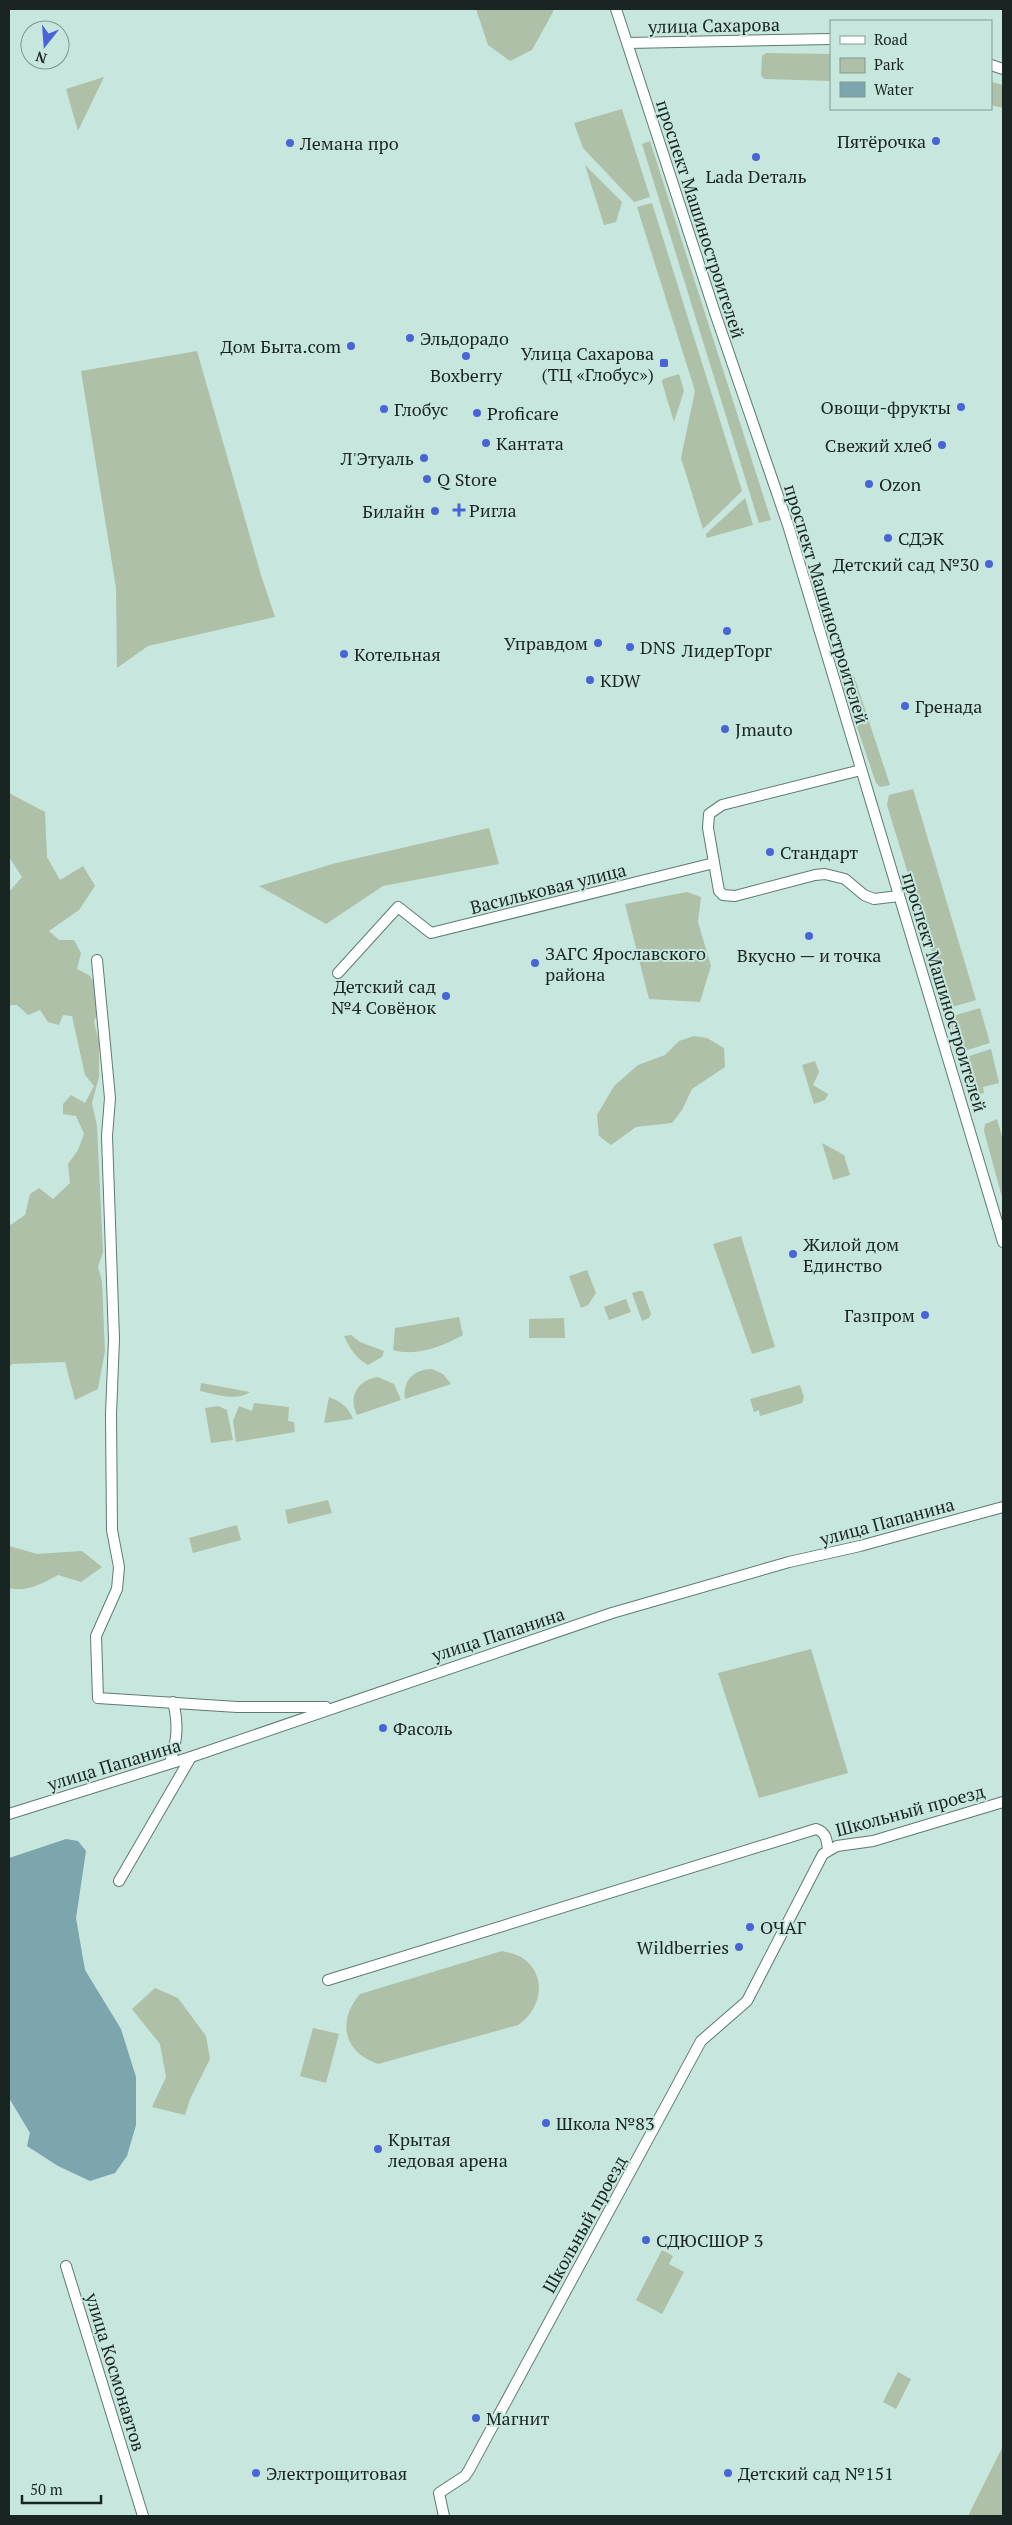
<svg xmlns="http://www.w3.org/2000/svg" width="1012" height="2525" viewBox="0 0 1012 2525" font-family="'PT Serif',serif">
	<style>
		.green { fill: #aec0a8 }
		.water { fill: #7da5ae }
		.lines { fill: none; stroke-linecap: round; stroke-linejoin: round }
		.minor-casing { stroke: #5e7b72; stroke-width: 12 }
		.minor { stroke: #fff; stroke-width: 10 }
		.poi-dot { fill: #4864d7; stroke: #c7e6dd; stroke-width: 2 }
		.labels { text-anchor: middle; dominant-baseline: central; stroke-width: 4; stroke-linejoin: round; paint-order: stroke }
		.street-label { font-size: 18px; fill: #192522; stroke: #c7e6dd }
		.poi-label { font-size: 18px; fill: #192522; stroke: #c7e6dd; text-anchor: start }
	</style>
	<rect width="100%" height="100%" fill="#c7e6dd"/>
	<g class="green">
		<polygon points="476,9 553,9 553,12 532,50 510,61 488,45"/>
		<polygon points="766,53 831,54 831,81 765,79 761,76 762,56"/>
		<polygon points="104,77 78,131 66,89"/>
		<polygon points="991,82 1003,85 1003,108 991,105"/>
		<polygon points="622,109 650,197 634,202 583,148 574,123"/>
		<polygon points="650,141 771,520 759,523 642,144"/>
		<polygon points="585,165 622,202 616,222 604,225"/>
		<polygon points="652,203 742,491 703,529 681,458 695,391 637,207"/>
		<polygon points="197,351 261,575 275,617 148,646 117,668 116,588 81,371"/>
		<polygon points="679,374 684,391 674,422 662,382 663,379"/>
		<polygon points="745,498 753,525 707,538 706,534"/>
		<polygon points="854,676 890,785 880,787 876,783 842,683 845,677"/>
		<polygon points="913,789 976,1000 949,1008 887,805 889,795"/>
		<polygon points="9,793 45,812 47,857 60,880 83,866 95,886 79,910 49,931 59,940 74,940 81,953 77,969 89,975 99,989 100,1007 94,1022 99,1042 99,1077 92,1103 97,1126 103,1252 98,1267 102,1281 105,1351 98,1389 75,1400 65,1362 12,1364 9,1367 9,1226 25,1215 30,1194 39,1188 53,1199 70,1183 68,1164 78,1150 84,1134 76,1116 63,1114 63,1104 71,1095 85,1103 94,1086 85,1075 72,1016 63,1015 59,1025 48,1022 40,1010 28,1015 17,1005 9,1005 9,892 22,877 9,857"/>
		<polygon points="489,828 499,864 383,886 326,924 259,886 336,863"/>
		<polygon points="687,892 701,897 698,922 711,966 700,1002 649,999 625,904"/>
		<polygon points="980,1008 990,1043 961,1052 955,1033 951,1033 949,1025 953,1016"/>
		<polygon points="694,1036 707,1038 724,1048 725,1067 692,1089 682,1110 672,1123 636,1127 611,1145 599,1136 597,1115 614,1086 638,1065 665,1055 679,1041"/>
		<polygon points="991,1049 999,1083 983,1087 984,1093 970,1096 963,1058"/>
		<polygon points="815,1061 819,1072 813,1085 828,1094 825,1100 814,1104 802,1065"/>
		<polygon points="997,1119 1003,1140 1003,1201 984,1131 985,1124"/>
		<polygon points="822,1143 844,1155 850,1175 833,1180"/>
		<polygon points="741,1236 775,1347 752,1354 713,1244"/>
		<polygon points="587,1270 596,1293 588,1305 581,1308 569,1276"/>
		<polygon points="639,1291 643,1291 651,1314 649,1318 642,1321 632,1293"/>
		<polygon points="626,1299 631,1312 609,1320 604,1307"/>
		<path d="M459,1317L463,1335C443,1346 417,1357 393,1350L395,1328Z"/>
		<polygon points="564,1318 565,1338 529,1338 529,1319"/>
		<path d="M351,1335L360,1342L384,1351L382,1357L368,1365C356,1358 350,1349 344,1336Z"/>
		<path d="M432,1369L443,1374L451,1384L405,1399C402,1381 414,1369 432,1369Z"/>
		<path d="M378,1377L394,1384L401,1400L357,1415C348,1397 357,1380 378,1377Z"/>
		<path d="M201,1383L250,1392C237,1402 215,1394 200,1391Z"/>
		<polygon points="800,1385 804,1397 802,1403 760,1416 759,1410 754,1412 750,1399"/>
		<path d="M329,1397C342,1402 348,1407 353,1419L324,1423Z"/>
		<polygon points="254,1403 289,1407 288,1421 294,1422 295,1432 236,1442 233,1421 239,1406 252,1411"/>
		<polygon points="218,1406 227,1410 233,1440 211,1443 205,1408"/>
		<polygon points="328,1500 332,1513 288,1524 285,1510"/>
		<polygon points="237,1525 241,1540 193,1553 189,1538"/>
		<path d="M9,1546L37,1554L82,1551L102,1567L81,1582L58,1575C43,1583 26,1593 9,1588Z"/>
		<polygon points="811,1649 848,1773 759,1798 718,1673"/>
		<path d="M502,1951C510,1953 518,1954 524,1959C548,1977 541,2010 518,2025L378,2064C343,2052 337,2021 360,1994Z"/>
		<polygon points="155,1988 178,1998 206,2036 210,2059 190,2099 185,2115 152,2107 166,2077 160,2044 132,2009"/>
		<polygon points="313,2028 339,2034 326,2083 300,2076"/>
		<polygon points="662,2250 673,2256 669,2264 684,2272 662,2314 636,2300"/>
		<polygon points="898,2372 911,2379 896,2409 883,2402"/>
		<polygon points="1003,2446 1003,2516 970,2516 969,2514"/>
	</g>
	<polygon class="water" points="66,1839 78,1841 86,1851 76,1918 85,1970 121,2029 136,2077 136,2125 127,2156 115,2173 90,2181 58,2166 27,2146 30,2133 9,2098 9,1858"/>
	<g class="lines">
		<defs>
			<g id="minor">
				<polyline points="616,9 715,313 788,525 1003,1242"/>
				<polyline points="628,43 831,39"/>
				<polyline points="991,65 1003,69"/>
				<polyline points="861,770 722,805 709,814 708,828 719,891 723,895 735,896 815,875 825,874 845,879 864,895 874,899 899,896"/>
				<polyline points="97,960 110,1098 107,1136 114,1339 111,1414 112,1530 119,1567 117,1589 96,1636 98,1698 237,1707 326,1707"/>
				<polyline points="338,973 398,907 431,933 714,863"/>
				<path d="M170,1763C177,1740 179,1725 173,1702"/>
				<polyline points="9,1814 191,1757 612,1613 789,1562 860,1546 1003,1507"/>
				<polyline points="119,1881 191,1757"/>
				<path d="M328,1980L816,1829C826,1832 827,1840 828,1850"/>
				<polyline points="66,2266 143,2516"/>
				<polyline points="444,2516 439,2493 465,2476 469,2470 701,2041 747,2001 823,1854 837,1846 873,1841 1003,1802"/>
			</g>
		</defs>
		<use href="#minor" class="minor-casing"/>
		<use href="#minor" class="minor"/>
	</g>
	<g class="poi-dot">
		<circle cx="936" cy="141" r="5"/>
		<circle cx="290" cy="143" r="5"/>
		<circle cx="756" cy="157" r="5"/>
		<circle cx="410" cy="338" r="5"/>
		<circle cx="351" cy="346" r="5"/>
		<circle cx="466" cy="356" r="5"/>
		<rect x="659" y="358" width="10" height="10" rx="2.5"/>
		<circle cx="961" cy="407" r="5"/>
		<circle cx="384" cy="409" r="5"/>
		<circle cx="477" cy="413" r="5"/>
		<circle cx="486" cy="443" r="5"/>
		<circle cx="942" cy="445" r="5"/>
		<circle cx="424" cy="458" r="5"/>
		<circle cx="427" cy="479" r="5"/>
		<circle cx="869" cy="484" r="5"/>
		<path d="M456.5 502.5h5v5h5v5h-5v5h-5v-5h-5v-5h5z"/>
		<circle cx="435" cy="511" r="5"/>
		<circle cx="888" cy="538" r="5"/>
		<circle cx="989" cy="564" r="5"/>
		<circle cx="727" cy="631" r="5"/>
		<circle cx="598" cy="643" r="5"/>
		<circle cx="630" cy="647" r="5"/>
		<circle cx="344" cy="654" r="5"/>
		<circle cx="590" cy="680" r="5"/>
		<circle cx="905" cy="706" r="5"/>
		<circle cx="725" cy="729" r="5"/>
		<circle cx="770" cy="852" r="5"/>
		<circle cx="809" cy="936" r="5"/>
		<circle cx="535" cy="963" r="5"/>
		<circle cx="446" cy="996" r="5"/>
		<circle cx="793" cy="1254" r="5"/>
		<circle cx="925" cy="1315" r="5"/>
		<circle cx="383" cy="1728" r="5"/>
		<circle cx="750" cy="1927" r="5"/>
		<circle cx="739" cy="1947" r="5"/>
		<circle cx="546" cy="2123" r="5"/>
		<circle cx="378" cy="2149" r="5"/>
		<circle cx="646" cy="2240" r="5"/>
		<circle cx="476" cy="2418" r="5"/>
		<circle cx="256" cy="2473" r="5"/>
		<circle cx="728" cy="2473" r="5"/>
	</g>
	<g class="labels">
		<g class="street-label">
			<text transform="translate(714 25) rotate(-1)">улица Сахарова</text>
			<text transform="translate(701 219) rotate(72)">проспект Машиностроителей</text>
			<text transform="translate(827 604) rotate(73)">проспект Машиностроителей</text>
			<text transform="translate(548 888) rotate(-14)">Васильковая улица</text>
			<text transform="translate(945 992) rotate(73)">проспект Машиностроителей</text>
			<text transform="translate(887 1521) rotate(-15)">улица Папанина</text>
			<text transform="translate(498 1634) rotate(-18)">улица Папанина</text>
			<text transform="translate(114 1764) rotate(-17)">улица Папанина</text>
			<text transform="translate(910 1810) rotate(-15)">Школьный проезд</text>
			<text transform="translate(584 2224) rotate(-61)">Школьный проезд</text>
			<text transform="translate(116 2372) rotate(73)">улица Космонавтов</text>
		</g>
		<g class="poi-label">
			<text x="926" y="141" text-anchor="end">Пятёрочка</text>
			<text x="300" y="143">Лемана про</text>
			<text x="756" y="176" text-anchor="middle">Lada Dеталь</text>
			<text x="420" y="338">Эльдорадо</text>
			<text x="341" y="346" text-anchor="end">Дом Быта.com</text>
			<text x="654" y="353" text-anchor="end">Улица Сахарова<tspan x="654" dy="21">(ТЦ «Глобус»)</tspan></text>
			<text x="466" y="375" text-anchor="middle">Boxberry</text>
			<text x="951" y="407" text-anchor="end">Овощи-фрукты</text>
			<text x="394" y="409">Глобус</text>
			<text x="487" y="413">Proficare</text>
			<text x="496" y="443">Кантата</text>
			<text x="932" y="445" text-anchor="end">Свежий хлеб</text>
			<text x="414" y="458" text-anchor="end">Л'Этуаль</text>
			<text x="437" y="479">Q Store</text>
			<text x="879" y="484">Ozon</text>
			<text x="469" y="510">Ригла</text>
			<text x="425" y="511" text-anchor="end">Билайн</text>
			<text x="898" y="538">СДЭК</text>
			<text x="979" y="564" text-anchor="end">Детский сад №30</text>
			<text x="588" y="643" text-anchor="end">Управдом</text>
			<text x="640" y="647">DNS</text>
			<text x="727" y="650" text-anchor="middle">ЛидерТорг</text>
			<text x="354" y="654">Котельная</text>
			<text x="600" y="680">KDW</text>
			<text x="915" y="706">Гренада</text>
			<text x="735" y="729">Jmauto</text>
			<text x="780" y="852">Стандарт</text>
			<text x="545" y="953">ЗАГС Ярославского<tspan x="545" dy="21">района</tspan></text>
			<text x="809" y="955" text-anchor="middle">Вкусно — и точка</text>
			<text x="436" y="986" text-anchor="end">Детский сад<tspan x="436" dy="21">№4 Совёнок</tspan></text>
			<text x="803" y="1244">Жилой дом<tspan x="803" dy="21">Единство</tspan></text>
			<text x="915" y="1315" text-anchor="end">Газпром</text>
			<text x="393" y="1728">Фасоль</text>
			<text x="760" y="1927">ОЧАГ</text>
			<text x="729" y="1947" text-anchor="end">Wildberries</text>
			<text x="556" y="2123">Школа №83</text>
			<text x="388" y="2139">Крытая<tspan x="388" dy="21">ледовая арена</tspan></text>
			<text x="656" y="2240">СДЮСШОР 3</text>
			<text x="486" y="2418">Магнит</text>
			<text x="266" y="2473">Электрощитовая</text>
			<text x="738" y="2473">Детский сад №151</text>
		</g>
	</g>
	<rect width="1012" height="2525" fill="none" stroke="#192522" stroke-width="20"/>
	<rect x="830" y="20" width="162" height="90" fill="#c7e6dd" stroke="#819992"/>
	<rect x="840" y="36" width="25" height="8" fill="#ffffff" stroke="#819992"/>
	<text x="874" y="45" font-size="15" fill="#192522">Road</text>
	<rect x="840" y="58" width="25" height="15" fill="#aec0a8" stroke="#819992"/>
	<text x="874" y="70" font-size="15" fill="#192522">Park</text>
	<rect x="840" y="82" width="25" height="15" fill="#7da5ae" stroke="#819992"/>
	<text x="874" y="95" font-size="15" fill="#192522">Water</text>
	<g transform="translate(45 45) rotate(197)"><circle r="24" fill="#c7e6dd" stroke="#819992"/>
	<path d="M0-4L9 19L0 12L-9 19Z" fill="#4864d7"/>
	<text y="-8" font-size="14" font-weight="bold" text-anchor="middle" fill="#192522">N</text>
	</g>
	<path d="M22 2495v8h79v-8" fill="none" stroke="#192522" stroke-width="2.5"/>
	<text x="30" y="2495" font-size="15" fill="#192522" stroke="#c7e6dd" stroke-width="4" paint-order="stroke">50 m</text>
</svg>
